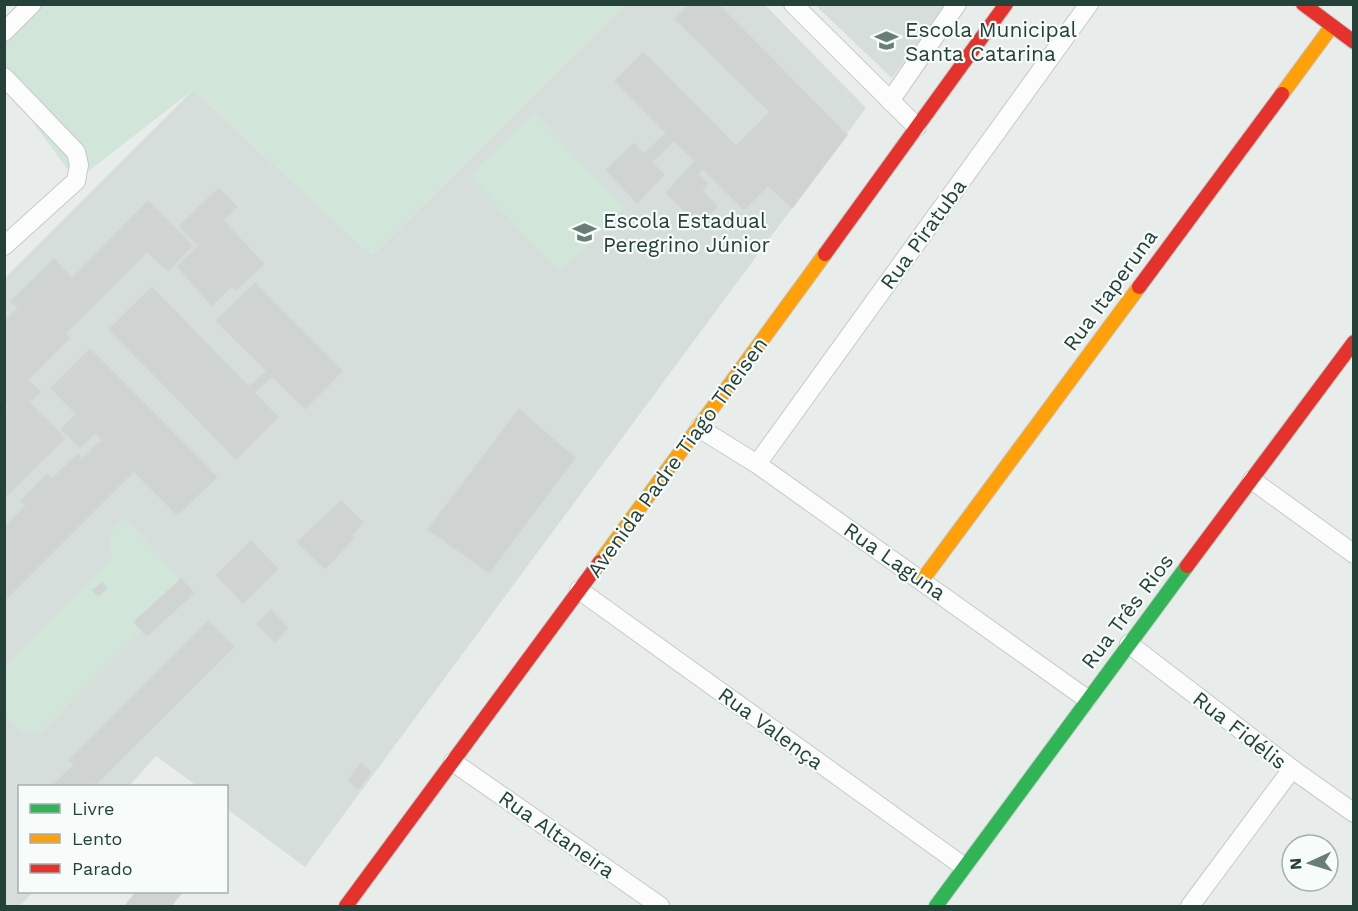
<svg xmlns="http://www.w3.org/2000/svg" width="1358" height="911" viewBox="0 0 1358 911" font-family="'Work Sans',sans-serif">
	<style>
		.built { fill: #d6dedb }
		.green { fill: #d1e6d8 }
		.building { fill: #cfd4d2; stroke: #d1d6d4; stroke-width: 1.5 }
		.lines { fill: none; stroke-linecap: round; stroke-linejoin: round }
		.street-casing { stroke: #c5cac8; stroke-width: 20 }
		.fast-casing { stroke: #c3cbc8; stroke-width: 16 }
		.slow-casing { stroke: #c3cbc8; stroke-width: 16 }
		.jam-casing { stroke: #c3cbc8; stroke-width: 16 }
		.street { stroke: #fcfcfc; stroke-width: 18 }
		.fast { stroke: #30b455; stroke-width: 14 }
		.slow { stroke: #ff9f0a; stroke-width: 14 }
		.jam { stroke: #e5322d; stroke-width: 14 }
		.labels { text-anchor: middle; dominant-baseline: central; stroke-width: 4.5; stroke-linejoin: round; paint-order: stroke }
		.poi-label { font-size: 21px; fill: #24423a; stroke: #f7fbf9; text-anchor: start }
		.street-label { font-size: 21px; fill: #24423a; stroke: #f7fbf9 }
	</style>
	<rect width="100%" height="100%" fill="#e8edeb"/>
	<g class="built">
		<polygon points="625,5 765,5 866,108 305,867 227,809 226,786 197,786 156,756 129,786 20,786 20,892 33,892 20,906 5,906 5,278 193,90 372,255"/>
		<polygon points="815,5 947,5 892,78"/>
	</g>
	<g class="green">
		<polygon points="33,4 625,5 372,255 193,90 76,181 5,84 4,33"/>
		<polygon points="534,113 625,208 560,271 469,176"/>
		<polygon points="124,518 181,579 135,622 142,630 38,735 23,732 5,714 4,668 112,558 109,535"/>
	</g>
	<g class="building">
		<polygon points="690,4 718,4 847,135 792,208 768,186 744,210 703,169 698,175 708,184 702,190 717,206 700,226 666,193 695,161 674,141 652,162 664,175 637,203 606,170 634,143 644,154 666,133 615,81 643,52 736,146 770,112 675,19"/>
		<polygon points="219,188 237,207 223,220 264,264 236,290 232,286 212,306 177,266 198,246 179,226"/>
		<polygon points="148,201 193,246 168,271 147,252 66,333 41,310"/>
		<polygon points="54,259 73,279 41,310 38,307 4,340 4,322 18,308 11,301"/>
		<polygon points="255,283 342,371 305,409 216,321"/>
		<polygon points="152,287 278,417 236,459 109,329"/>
		<polygon points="38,307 70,338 4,403 4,340"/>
		<polygon points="90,349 217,477 177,515 134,471 4,601 4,527 26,506 21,501 47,474 52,479 78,454 82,459 102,440 51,388"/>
		<polygon points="267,371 272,377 254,392 249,387"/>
		<polygon points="28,380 41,392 29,402 65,438 4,498 4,411 9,408 5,402"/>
		<polygon points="519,409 575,458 489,573 428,529"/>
		<polygon points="76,414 95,433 80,448 61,429"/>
		<polygon points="341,501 363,522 351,536 354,538 325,569 297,542"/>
		<polygon points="251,541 278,569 243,603 216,575"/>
		<polygon points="181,579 194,593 147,636 134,622"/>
		<polygon points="102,583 107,588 98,596 93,590"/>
		<polygon points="271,610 288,628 275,642 257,624"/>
		<polygon points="208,621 234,647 94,786 91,781 86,786 52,786 74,765 69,760"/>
		<polygon points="361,763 371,772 358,789 348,780"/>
		<polygon points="136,892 182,892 171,906 125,906"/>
	</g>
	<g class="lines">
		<defs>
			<g id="street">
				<polyline points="793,4 917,127"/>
				<polyline points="4,32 32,4"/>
				<polyline points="4,77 76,152 79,165 76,181 4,246"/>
				<polyline points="890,101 957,4"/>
				<polyline points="699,428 757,464 1087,699"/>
				<polyline points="757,464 1089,4"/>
				<polyline points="1252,480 1354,554"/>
				<polyline points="579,590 963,866"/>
				<polyline points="1129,644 1292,769 1354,813"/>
				<polyline points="453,762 660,906"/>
				<polyline points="1190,906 1292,769"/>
			</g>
			<polyline id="fast" points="936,906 1187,566"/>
			<g id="slow">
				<polyline points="1282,94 1332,26"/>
				<polyline points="600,562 825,254"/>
				<polyline points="923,579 1139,287"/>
			</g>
			<g id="jam">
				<polyline points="1303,4 1354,42"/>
				<polyline points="825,254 1006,4"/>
				<polyline points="1139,287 1282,94"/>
				<polyline points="1187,566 1354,342"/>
				<polyline points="346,906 600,562"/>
			</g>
		</defs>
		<use href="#street" class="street-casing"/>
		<use href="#fast" class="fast-casing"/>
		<use href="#slow" class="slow-casing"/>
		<use href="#jam" class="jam-casing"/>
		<use href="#street" class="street"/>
		<use href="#fast" class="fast"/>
		<use href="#slow" class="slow"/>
		<use href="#jam" class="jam"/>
	</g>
	<defs>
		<symbol id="school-bare" viewBox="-9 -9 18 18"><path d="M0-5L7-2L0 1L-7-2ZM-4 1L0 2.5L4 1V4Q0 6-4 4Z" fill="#697e78" stroke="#f7fbf9" stroke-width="2.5" paint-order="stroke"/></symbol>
	</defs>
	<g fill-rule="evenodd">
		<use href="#school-bare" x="870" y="24" width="33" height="33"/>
		<use href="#school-bare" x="568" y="216" width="33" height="33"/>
	</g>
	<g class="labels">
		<g class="poi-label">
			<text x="905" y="29">Escola Municipal<tspan x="905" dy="24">Santa Catarina</tspan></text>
			<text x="603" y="220">Escola Estadual<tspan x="603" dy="24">Peregrino Júnior</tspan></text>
		</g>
		<g class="street-label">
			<text transform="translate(923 234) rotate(-54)">Rua Piratuba</text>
			<text transform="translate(1110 290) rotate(-54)">Rua Itaperuna</text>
			<text transform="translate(677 457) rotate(-54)">Avenida Padre Tiago Theisen</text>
			<text transform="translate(895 561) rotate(35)">Rua Laguna</text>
			<text transform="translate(1127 611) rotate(-53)">Rua Três Rios</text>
			<text transform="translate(771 728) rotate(36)">Rua Valença</text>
			<text transform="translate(1240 730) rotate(38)">Rua Fidélis</text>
			<text transform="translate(557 834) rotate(35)">Rua Altaneira</text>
		</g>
	</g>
	<rect width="1358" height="911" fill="none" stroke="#24423a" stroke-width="12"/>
	<rect x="18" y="785" width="210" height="108" fill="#f7fbf9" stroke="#a3b1ad" stroke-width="1.5"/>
	<rect x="30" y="804" width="30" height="9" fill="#30b455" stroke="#a3b1ad" stroke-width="1.5"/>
	<text x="72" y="815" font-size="18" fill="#24423a">Livre</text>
	<rect x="30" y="834" width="30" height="9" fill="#ff9f0a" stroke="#a3b1ad" stroke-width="1.5"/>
	<text x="72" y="845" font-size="18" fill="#24423a">Lento</text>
	<rect x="30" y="864" width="30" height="9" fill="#e5322d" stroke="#a3b1ad" stroke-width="1.5"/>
	<text x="72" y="875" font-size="18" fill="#24423a">Parado</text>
	<g transform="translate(1310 863) rotate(266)"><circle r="28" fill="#f7fbf9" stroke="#a3b1ad" stroke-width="1.5"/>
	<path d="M0-4.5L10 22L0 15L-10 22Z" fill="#697e78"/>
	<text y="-9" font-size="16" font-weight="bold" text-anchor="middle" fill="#24423a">N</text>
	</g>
</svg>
